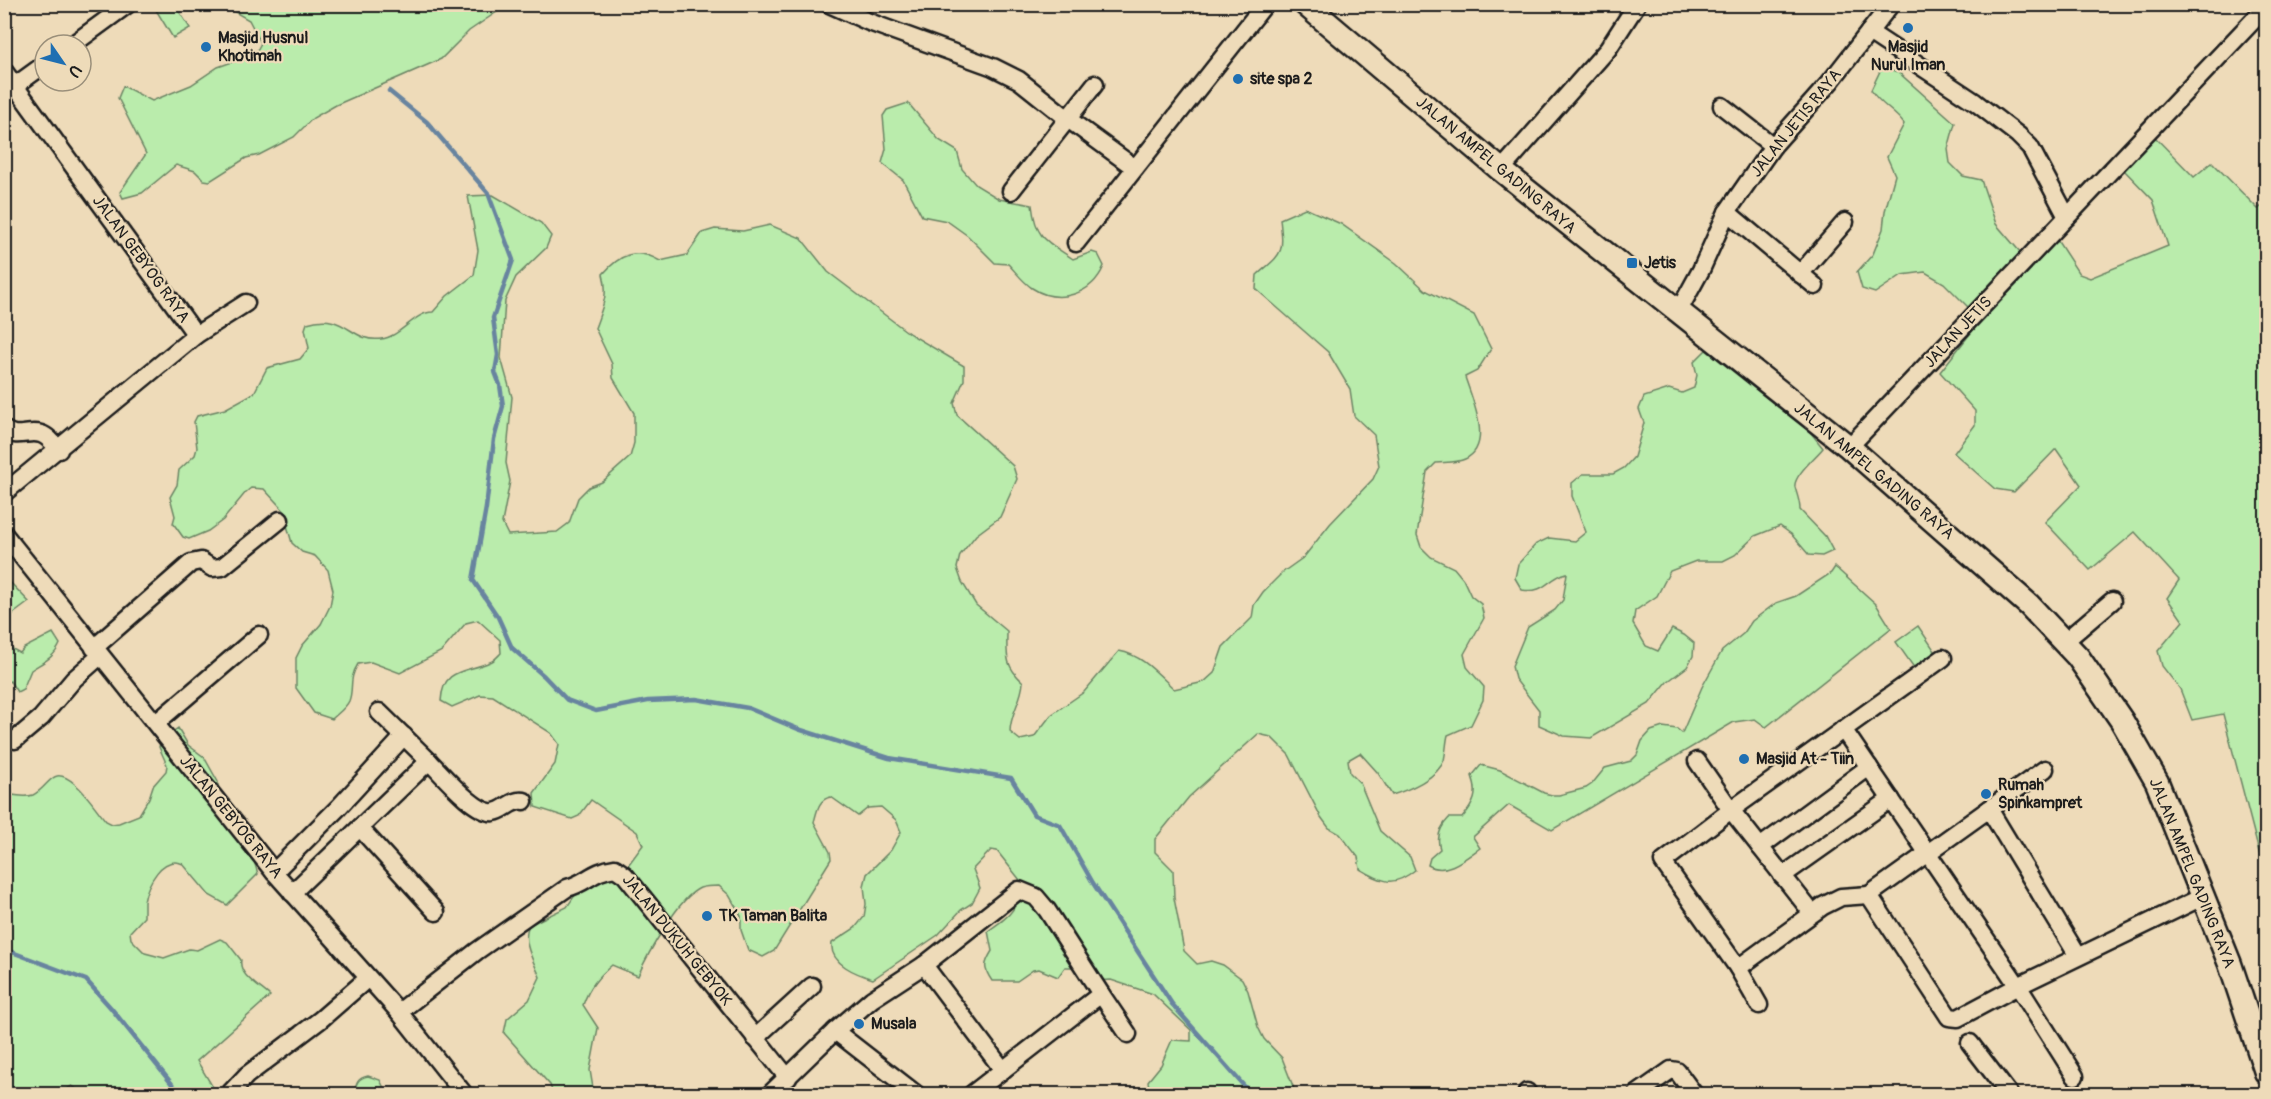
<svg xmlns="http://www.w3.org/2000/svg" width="2271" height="1099" viewBox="0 0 2271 1099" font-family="Pangolin,sans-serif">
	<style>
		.green { fill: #baecac; stroke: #6b8464; stroke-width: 1.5 }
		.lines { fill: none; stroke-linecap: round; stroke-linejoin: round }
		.stream { stroke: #68849f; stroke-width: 4.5 }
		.minor-casing { stroke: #1c1c1c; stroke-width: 21 }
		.secondary-casing { stroke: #1c1c1c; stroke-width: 27 }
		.minor { stroke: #eedbb9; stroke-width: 16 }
		.secondary { stroke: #eedbb9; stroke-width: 22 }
		.poi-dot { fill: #1f6fb2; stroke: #eedbb9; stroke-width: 2 }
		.labels { text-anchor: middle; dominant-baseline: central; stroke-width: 4.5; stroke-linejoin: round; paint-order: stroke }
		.poi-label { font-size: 16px; font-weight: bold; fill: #1c1c1c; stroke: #eedbb9; text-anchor: start }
		.street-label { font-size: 16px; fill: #1c1c1c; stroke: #eedbb9 }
	</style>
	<rect width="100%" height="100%" fill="#eedbb9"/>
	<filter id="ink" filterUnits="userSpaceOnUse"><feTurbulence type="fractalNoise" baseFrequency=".0167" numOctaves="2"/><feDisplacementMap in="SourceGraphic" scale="12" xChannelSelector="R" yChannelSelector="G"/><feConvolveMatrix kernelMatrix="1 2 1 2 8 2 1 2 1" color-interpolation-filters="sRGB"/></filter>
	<g filter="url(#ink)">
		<g class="green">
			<polygon points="153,5 175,5 190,28 173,38"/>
			<polygon points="230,5 507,5 469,31 441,59 336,105 313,118 294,137 259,155 246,158 210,181 204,180 195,171 176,165 142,193 123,198 120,192 146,154 118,98 123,86 152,101 191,85 218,67 255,54 261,43 249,20 233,11"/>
			<path d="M1882,67L1898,72L1955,123L1948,149L1950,163L1963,176L1981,180L1996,224L2021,253L2040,259L2057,240L2079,274L2090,278L2168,246L2153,200L2124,170L2155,137L2194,177L2212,162L2258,209L2266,203V879L2223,714L2192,720L2180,689L2162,666L2158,651L2183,621L2167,598L2179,580L2135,532L2090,570L2045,522L2081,485L2056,449L2014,492L1995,489L1954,453L1975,425V411L1940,372L1981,320L1944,283L1925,272L1902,275L1875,293L1862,289L1857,272L1873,254L1883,229L1885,211L1895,175L1887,157L1904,124C1895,111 1879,104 1871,90Z"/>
			<path d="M908,103L939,140L957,151L962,169L976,185L999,199L1032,205C1036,239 1046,241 1073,259L1092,252L1098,254L1104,266C1092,295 1058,305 1032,288C1023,282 1015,271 1008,264L995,263L968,236L947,221L922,216L903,180L882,163L886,149L883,116L887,110Z"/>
			<path d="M493,195L541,223L551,236L546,248L516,277L505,301L501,358L512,397L506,463L510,481L502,523L508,535L557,532L569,523L578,498L589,487L602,482L630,457L634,443V413L613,378L612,364L595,328C602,308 609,296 603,274C620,254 637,247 660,261L687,255L702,233L715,229L743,231L770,225L801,238L828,272L910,334L964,366V380L954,403L957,415L1013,466L1017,479L1000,517L976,535L960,555L957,568L962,582L976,605L1007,631C1007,655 1004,665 1023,682C1022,701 1010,713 1010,732L1020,740L1034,737L1051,715L1084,692L1119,651C1142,655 1157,673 1174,689L1204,682L1214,673L1223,647L1252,618L1254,605L1263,592L1283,572L1304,557L1330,524L1373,479L1379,466L1374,435L1354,416L1350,389L1328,352L1256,289L1257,275C1283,252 1284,255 1280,219L1305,208L1341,224L1396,263L1425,290L1474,315L1491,349L1477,371L1465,377C1472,399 1494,446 1465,459C1457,463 1445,462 1436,463L1427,472L1417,535L1421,547L1431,557L1454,568L1463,579L1471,596L1481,604L1484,618L1464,654L1467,667L1484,687L1483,700L1471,725L1448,735C1446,743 1446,752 1444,760C1438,778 1408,790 1392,795L1378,773L1360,753L1348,760L1350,773L1360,783L1380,831L1410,857L1415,870C1393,888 1382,882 1360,869L1358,857L1340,834L1329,828L1321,817L1289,755L1271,737L1258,734L1189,797L1155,839V852L1173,870L1174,898L1184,951L1197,964L1211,961L1223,965L1242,979L1248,991L1258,1027L1264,1039L1282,1058L1296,1094H1150L1148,1081L1161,1065L1172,1040L1191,1041V1030L1153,994L1111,980L1093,981L1072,967H1065L1058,977L1039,969L1033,970L1017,981H992C983,968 984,964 992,951L988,931C1013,913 1018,910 1020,880L997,851L991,850L973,869L980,888L972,903L961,910L938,935L873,979C857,974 829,964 832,943L855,928L864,917L866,904L864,886L867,874L891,850L901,832L896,820L881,807L868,808L858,816L831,797C818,799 817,812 814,822L830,852L831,859L774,951L763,957L748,950L741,930V916L729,895L719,886C713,886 706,886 700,888C679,897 647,955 638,976L612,965C598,977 589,987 583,1005L598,1028L590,1070L594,1094H553L550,1085L504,1033L507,1019L529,1000L540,977C534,962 521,941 529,925L567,907L590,873L623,872L643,845L637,832L591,800L579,816L572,819L535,807L534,793L555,764L559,744L551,733L493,696L480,695L452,707L441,701C443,667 466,673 490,662C494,661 498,656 501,653L500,640L478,620L466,623L442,651L400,673L371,662L358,664C348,680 354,688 349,701C346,708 337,714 332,719L314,713L296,688V658L302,646L321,624L330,606L333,590L328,570L315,556L302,552L292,543L286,522L288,515L264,489L251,488L246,492L223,520L208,531L189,539L183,537L173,523L175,516L170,497L177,485L179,470L195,455L197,448L194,422L197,416L225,409L254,393L267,368L300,359L309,348L305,329L307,323C346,311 350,343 381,339C401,337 414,312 433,312L447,296L474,275L478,250L468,196Z"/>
			<path d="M1706,350L1811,433L1823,448C1816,457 1793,476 1795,487C1797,495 1800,501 1800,510L1825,536L1833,551L1822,556L1809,555L1791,534L1780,526L1755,536L1735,555L1723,561H1696L1670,571L1657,596L1635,611L1633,624L1646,646L1658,651L1672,629L1684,635L1694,643L1693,656L1687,667L1667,682L1649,704L1591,738L1564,736L1539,725V710L1515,679L1512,666L1528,627L1555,610L1563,600L1567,573C1547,578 1546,594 1522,590L1515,578L1518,564L1536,544L1549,538L1575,541L1586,532L1572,496V483L1583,474H1613L1624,468L1634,457L1644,423L1639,409L1644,397L1669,389L1682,393L1694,388L1697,375L1694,362Z"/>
			<path d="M1835,567L1876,604L1891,628L1766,727L1755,719L1734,722L1552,830L1509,805L1473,837L1480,848C1466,858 1446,876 1428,865L1430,858L1440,849C1436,837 1440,827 1449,818H1462C1474,804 1479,794 1472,776L1481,765L1500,770L1544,793L1552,795H1559L1586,788L1592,784L1605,768L1631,761L1637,755L1642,741L1651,731L1663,727L1677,729L1682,733L1702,687L1722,651L1744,633L1752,621L1776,603L1796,596L1831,573Z"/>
			<polygon points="5,572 8,580 29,602 13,614 5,624"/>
			<polygon points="1918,626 1937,654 1915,669 1896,642"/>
			<path d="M53,633L60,644C54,658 43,662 31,670L23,689L17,692L10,681L5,684V645L20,653L24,648Z"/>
			<path d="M178,728L188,745L204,757L218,782V814L254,861L258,874L227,905L209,895L183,864C162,854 147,885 144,902C144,907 144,912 144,917L130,932L131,939L145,953L164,958L189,949L197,950L220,939L227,942L241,960C238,975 259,986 270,996L197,1061L217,1094H84L72,1086L59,1094H5V794C13,795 25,798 33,795C51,786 51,764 75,784C87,794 96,809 106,821L112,824L119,823L139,815L149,798L153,786L166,771L167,765L159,747L161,740Z"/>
			<path d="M368,1076L380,1080L386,1092L390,1094H354C356,1084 357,1078 368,1076Z"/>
		</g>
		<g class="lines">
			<g class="stream">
				<polyline points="389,91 427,122 488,193 513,260 493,318 498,355 495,372 500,385 503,406 494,439 486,508 473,580 498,617 512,648 544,676 567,700 596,711 648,701 696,699 748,708 798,729 889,758 1011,778 1034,815 1060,825 1093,883 1172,1004 1251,1094"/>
				<polyline points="4,949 86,980 111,1008 180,1094"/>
			</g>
			<defs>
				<g id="minor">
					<polyline points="829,4 869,22 993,67 1019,80 1068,119 1135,168"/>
					<polyline points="1869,32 1975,102 2018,135 2030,147 2067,217"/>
					<polyline points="72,45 128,4"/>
					<polyline points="4,71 196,335 4,493"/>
					<polyline points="16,85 45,64"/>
					<polyline points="1722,106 1773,146"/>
					<polyline points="1501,170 1608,49 1637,4"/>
					<polyline points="1011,191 1095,84"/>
					<polyline points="1727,212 1815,286"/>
					<polyline points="1076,243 1265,4"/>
					<polyline points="1800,274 1845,222"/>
					<polyline points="1678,312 1701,270 1727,212 1773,146 1830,82 1891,4"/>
					<polyline points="196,335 246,303"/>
					<path d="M4,429C16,440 28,430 41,434C48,436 54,444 59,450"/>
					<polyline points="1849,447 2266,7"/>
					<polyline points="4,534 274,872 399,1012 464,1094"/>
					<polyline points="2064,642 2112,601"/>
					<polyline points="94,648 191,563 201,561 212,568 222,567 280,520"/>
					<polyline points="379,712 429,761"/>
					<polyline points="156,723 259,635"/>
					<polyline points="1843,729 2018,986 2202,897"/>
					<polyline points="15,740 41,718 74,679 100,656"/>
					<polyline points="1697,761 1731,810 1809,909"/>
					<polyline points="1989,809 2078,956"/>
					<polyline points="360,828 436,912"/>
					<polyline points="1760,847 1869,767"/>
					<polyline points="274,872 338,808 404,736"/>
					<polyline points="1782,876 1891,799"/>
					<path d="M292,893L429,761C442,774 476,815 494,812C506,810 511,799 524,801"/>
					<polyline points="1869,895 1949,1017 1958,1018 2018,986 2075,1076"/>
					<polyline points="1869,895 2045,769"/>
					<polyline points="924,965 1003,1070"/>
					<polyline points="1738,968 1663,862 1731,810 1943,658"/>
					<polyline points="1101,994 1128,1034"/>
					<polyline points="1759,1005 1738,968 1823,906 1841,897 1869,895"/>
					<path d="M399,1012L477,951L567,888C587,883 592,871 615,868L625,875L788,1078"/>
					<polyline points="835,1031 916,1094"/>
					<polyline points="755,1038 812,986"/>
					<polyline points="1970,1043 2009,1094"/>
					<polyline points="1527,1092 1528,1094"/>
					<polyline points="229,1094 247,1075 320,1020 367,979"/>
					<polyline points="770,1094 835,1031 872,999 924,965 1019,890 1036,897 1047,910 1101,994 972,1094"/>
					<polyline points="1637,1094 1671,1070 1677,1071 1694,1094"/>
				</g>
				<polyline id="secondary" points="1305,4 1501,170 1849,447 2029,605 2078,657 2122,721 2157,782 2230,964 2266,1072"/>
			</defs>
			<use href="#minor" class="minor-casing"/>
			<use href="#secondary" class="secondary-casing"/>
			<use href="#minor" class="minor"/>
			<use href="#secondary" class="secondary"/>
		</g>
	</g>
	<g class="poi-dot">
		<circle cx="1908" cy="28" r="6"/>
		<circle cx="206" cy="47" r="6"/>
		<circle cx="1238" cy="79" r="6"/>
		<rect x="1626" y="257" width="12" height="12" rx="3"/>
		<circle cx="1744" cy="759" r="6"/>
		<circle cx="1986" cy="794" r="6"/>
		<circle cx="707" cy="916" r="6"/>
		<circle cx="859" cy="1024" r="6"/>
	</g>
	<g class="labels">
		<g class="poi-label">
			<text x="218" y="38">Masjid Husnul<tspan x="218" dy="18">Khotimah</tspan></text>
			<text x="1908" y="47" text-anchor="middle">Masjid<tspan x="1908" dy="18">Nurul Iman</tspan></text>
			<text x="1250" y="79">site spa 2</text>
			<text x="1644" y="263">Jetis</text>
			<text x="1756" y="759">Masjid At - Tiin</text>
			<text x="1998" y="785">Rumah<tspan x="1998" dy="18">Spinkampret</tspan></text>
			<text x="719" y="916">TK Taman Balita</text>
			<text x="871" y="1024">Musala</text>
		</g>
		<g class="street-label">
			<text transform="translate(1796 123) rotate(-51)">JALAN JETIS RAYA</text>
			<text transform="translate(1496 165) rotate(40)">JALAN AMPEL GADING RAYA</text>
			<text transform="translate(141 259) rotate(54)">JALAN GEBYOG RAYA</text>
			<text transform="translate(1958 332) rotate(-47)">JALAN JETIS</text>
			<text transform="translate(1874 471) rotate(40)">JALAN AMPEL GADING RAYA</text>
			<text transform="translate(231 817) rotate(51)">JALAN GEBYOG RAYA</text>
			<text transform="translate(2192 873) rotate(68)">JALAN AMPEL GADING RAYA</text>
			<text transform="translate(677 940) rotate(51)">JALAN DUKUH GEBYOK</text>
		</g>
	</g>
	<rect width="2271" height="1099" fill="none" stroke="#eedbb9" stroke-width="24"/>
	<rect x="12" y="12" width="2247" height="1075" fill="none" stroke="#1c1c1c" stroke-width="2" filter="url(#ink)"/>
	<g transform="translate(63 63) rotate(125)"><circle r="28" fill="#eedbb9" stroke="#9a8f7a" stroke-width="1.5"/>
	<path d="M0-4.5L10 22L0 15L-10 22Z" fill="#1f6fb2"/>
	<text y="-9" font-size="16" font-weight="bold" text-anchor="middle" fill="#1c1c1c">U</text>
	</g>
</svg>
